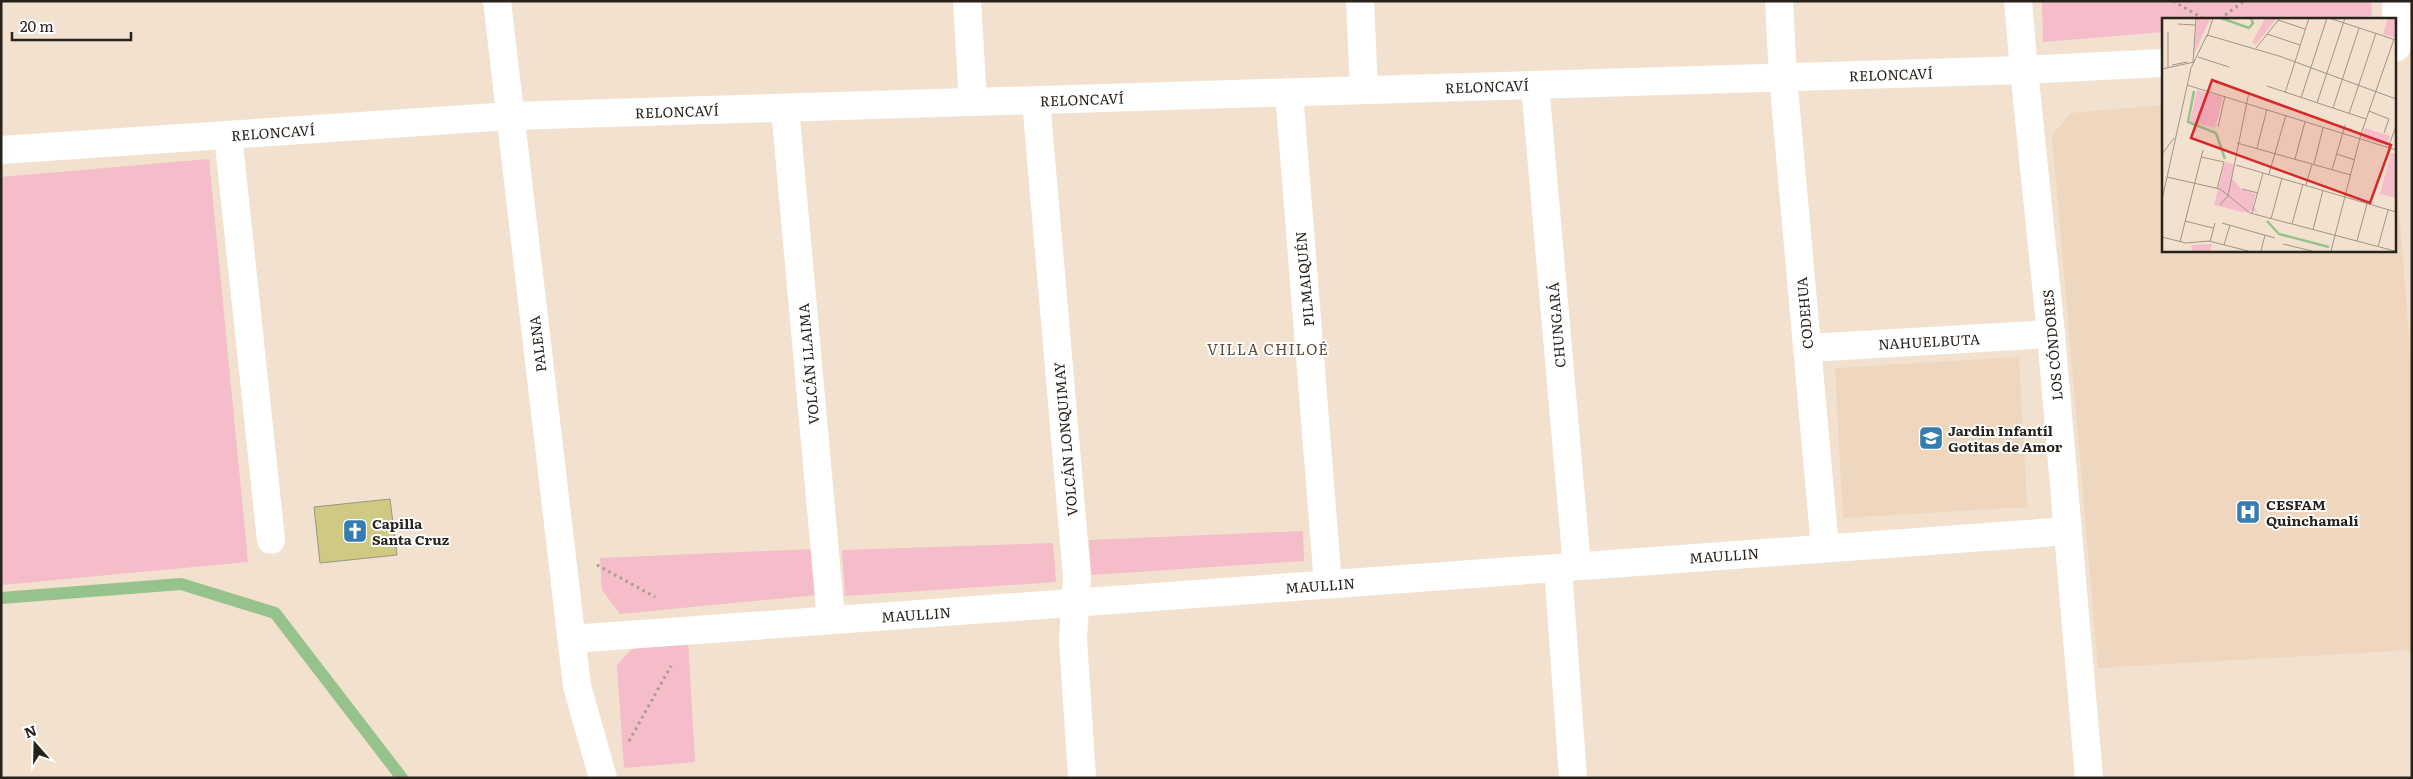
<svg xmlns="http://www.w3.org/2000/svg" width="2413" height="779" viewBox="0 0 2413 779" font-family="Literata,serif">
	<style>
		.built { fill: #eed7be }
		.green { fill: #f5bcca }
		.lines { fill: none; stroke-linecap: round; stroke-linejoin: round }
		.stream { stroke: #96c38c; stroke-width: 12 }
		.building { fill: #ceca84; stroke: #989781 }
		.path { stroke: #a89b8c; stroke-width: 3; stroke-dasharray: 2.5 4; stroke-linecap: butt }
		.minor { stroke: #fff; stroke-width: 28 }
		.tertiary { stroke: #fff; stroke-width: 28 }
		.labels { text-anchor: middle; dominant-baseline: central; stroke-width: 4; stroke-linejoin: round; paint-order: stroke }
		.street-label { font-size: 14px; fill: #28221b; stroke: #fff }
		.poi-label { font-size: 14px; font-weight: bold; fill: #28221b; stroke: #fff; text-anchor: start }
		.neighbourhood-label { font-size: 15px; letter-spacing: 1px; fill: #5d4f3f; stroke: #fff }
		.inset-river { fill: none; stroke: #96c38c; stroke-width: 2.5 }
		.inset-road { fill: none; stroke: #a19586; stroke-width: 1 }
		.view { fill: #d62828; fill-opacity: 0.15; stroke: #d62828; stroke-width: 2.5 }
		.inset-edge { fill: none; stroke: #28221b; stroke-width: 2.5 }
	</style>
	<rect width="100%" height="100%" fill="#f2e1ce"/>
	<g class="built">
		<polygon points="2163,105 2163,250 2394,250 2394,143 2412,373 2412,650 2098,668 2052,135 2071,113"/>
		<polygon points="2019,357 2027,507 1843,518 1835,368"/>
	</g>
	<g class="green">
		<polygon points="2042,1 2371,1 2372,16 2335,19 2163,19 2163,32 2043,42"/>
		<polygon points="209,159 248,562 1,585 1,177"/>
		<polygon points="1303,531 1304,561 1091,575 1089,540"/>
		<polygon points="1053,543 1056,582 845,596 842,550"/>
		<polygon points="813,549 817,595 620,614 602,590 600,558"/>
		<polygon points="688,641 695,762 624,768 617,665 635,646"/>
	</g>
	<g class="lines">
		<polyline class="stream" points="1,598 181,584 275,613 402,778"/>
	</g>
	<polygon class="building" points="390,499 397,555 320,563 314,507"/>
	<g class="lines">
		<g class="path">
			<polyline points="2173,1 2204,19"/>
			<polyline points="2220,19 2244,1"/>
			<polyline points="597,565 655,597"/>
			<polyline points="629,741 671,666"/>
		</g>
		<g class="minor">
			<polyline points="497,1 577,686 603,778"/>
			<polyline points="967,1 973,102"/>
			<polyline points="1360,1 1364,90"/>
			<polyline points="1779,1 1783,77 1825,548"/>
			<polyline points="2018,1 2024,70 2163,63"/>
			<polyline points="2396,1 2397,47"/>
			<polyline points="1535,85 1577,566"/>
			<polyline points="1289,92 1328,584"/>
			<polyline points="1036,100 1077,577 1073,639 1082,778"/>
			<polyline points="785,108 831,620"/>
			<polyline points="228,135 271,540"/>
			<polyline points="1807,348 2051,334"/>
			<polyline points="1558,568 1573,778"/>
			<polyline points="572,639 2068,531"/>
		</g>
		<polyline class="tertiary" points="1,150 511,116 2024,70 2051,334 2089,778"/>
	</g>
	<defs>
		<symbol id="school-square" viewBox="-11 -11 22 22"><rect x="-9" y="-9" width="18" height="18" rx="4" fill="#357db1" stroke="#fff"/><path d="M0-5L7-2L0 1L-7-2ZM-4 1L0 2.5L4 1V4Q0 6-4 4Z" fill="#fff"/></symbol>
		<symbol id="hospital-square" viewBox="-11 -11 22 22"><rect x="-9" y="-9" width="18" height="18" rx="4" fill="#357db1" stroke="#fff"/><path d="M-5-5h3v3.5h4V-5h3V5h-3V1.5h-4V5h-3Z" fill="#fff"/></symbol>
		<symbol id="church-square" viewBox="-11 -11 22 22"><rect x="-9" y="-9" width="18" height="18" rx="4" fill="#357db1" stroke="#fff"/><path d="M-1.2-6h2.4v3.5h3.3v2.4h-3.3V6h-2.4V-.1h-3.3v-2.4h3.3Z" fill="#fff"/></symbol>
	</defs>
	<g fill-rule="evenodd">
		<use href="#school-square" x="1917" y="424" width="28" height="28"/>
		<use href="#hospital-square" x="2234" y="498" width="28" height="28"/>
		<use href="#church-square" x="341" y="517" width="28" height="28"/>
	</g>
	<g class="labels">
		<g class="street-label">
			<text transform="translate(1891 74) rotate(-2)">RELONCAVÍ</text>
			<text transform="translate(1487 86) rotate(-2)">RELONCAVÍ</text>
			<text transform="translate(1082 99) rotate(-2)">RELONCAVÍ</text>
			<text transform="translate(677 111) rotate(-2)">RELONCAVÍ</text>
			<text transform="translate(273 132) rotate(-4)">RELONCAVÍ</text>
			<text transform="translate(1304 279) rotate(-95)">PILMAIQUÉN</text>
			<text transform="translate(1804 313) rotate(-95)">CODEHUA</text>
			<text transform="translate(1556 325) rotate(-95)">CHUNGARÁ</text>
			<text transform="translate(1929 341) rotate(-3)">NAHUELBUTA</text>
			<text transform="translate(537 344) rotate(-97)">PALENA</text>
			<text transform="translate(2052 345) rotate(-95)">LOS CÓNDORES</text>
			<text transform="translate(808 364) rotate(-95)">VOLCÁN LLAIMA</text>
			<text transform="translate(1065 439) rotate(-95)">VOLCÁN LONQUIMAY</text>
			<text transform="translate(1724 555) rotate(-4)">MAULLIN</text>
			<text transform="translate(1320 585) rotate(-4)">MAULLIN</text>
			<text transform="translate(916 614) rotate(-4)">MAULLIN</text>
		</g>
		<g class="poi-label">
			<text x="1948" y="430">Jardin Infantíl<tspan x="1948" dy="16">Gotitas de Amor</tspan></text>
			<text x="2266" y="504">CESFAM<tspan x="2266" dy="16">Quinchamalí</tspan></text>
			<text x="372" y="523">Capilla<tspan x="372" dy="16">Santa Cruz</tspan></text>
		</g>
		<g class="neighbourhood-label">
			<text x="1268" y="348">VILLA CHILOÉ</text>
		</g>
	</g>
	<g transform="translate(2162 18)">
		<rect width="234" height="234" fill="#f2e1ce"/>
		<path d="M35,0L48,1L32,36ZM103,0H115L94,26L90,25ZM226,0H234V20L221,16ZM35,72L61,79L53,110L28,104ZM203,110L228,118L225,127L200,120ZM229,135L234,136V180L218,176ZM63,144L72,146L70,160L79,171L94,176L91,187L96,195L89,192L85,195L52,187ZM50,226L48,233H30L29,227Z" fill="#f5bcca"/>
		<path class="inset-river" d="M59,0L87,10L91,5L89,0M32,73L26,104L54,115L63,141M105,203L117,216L167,229"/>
		<path class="inset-road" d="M167,0L234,22M116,2L143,11M16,6L33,7M6,14V50M105,16L138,27M45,17L117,38L234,81M45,19L51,0M94,30L118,0M36,39L67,49M31,45L34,0M10,47L25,44M0,51L32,44M25,67L234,132M105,68L204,101M123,75L147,0M139,80L165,0M155,85L183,0M171,90L197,10M207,93L227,101L222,115M187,96L214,15M56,109L63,78M75,125L189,157M95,130L105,91M226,130L234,108M0,136L12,120M175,136L193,142M39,139L62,144L55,171M133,141L143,104M152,146L161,110M74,147L234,194M170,152L183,107M107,156L124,97M5,159L58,171L88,195L233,233M144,167L150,146M80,171L96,175M0,182L29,50L45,17M58,187L66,178L87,74M90,195L101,155M109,201L120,160M23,203L51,210M60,205L113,220M130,206L141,166M151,212L161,172M0,219L24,225L47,223L86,233M195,223L205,186M18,224L41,132M48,224L53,205M121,226L150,233M62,227L68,207M216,229L226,192M99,233L103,217M169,233L199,116L232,21"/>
		<path class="view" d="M50,62L229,127L208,185L29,120Z"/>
		<rect width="234" height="234" class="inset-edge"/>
	</g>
	<rect width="2413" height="779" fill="none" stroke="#28221b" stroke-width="5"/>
	<g transform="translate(35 744) rotate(340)" stroke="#ffffff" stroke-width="4" paint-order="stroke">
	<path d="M0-4L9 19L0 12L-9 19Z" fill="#28221b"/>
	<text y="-8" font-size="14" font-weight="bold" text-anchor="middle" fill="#28221b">N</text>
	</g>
	<path d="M12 32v8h119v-8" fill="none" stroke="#28221b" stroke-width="2.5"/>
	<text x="20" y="32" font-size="15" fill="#28221b" stroke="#ffffff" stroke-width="4" paint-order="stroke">20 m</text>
</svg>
